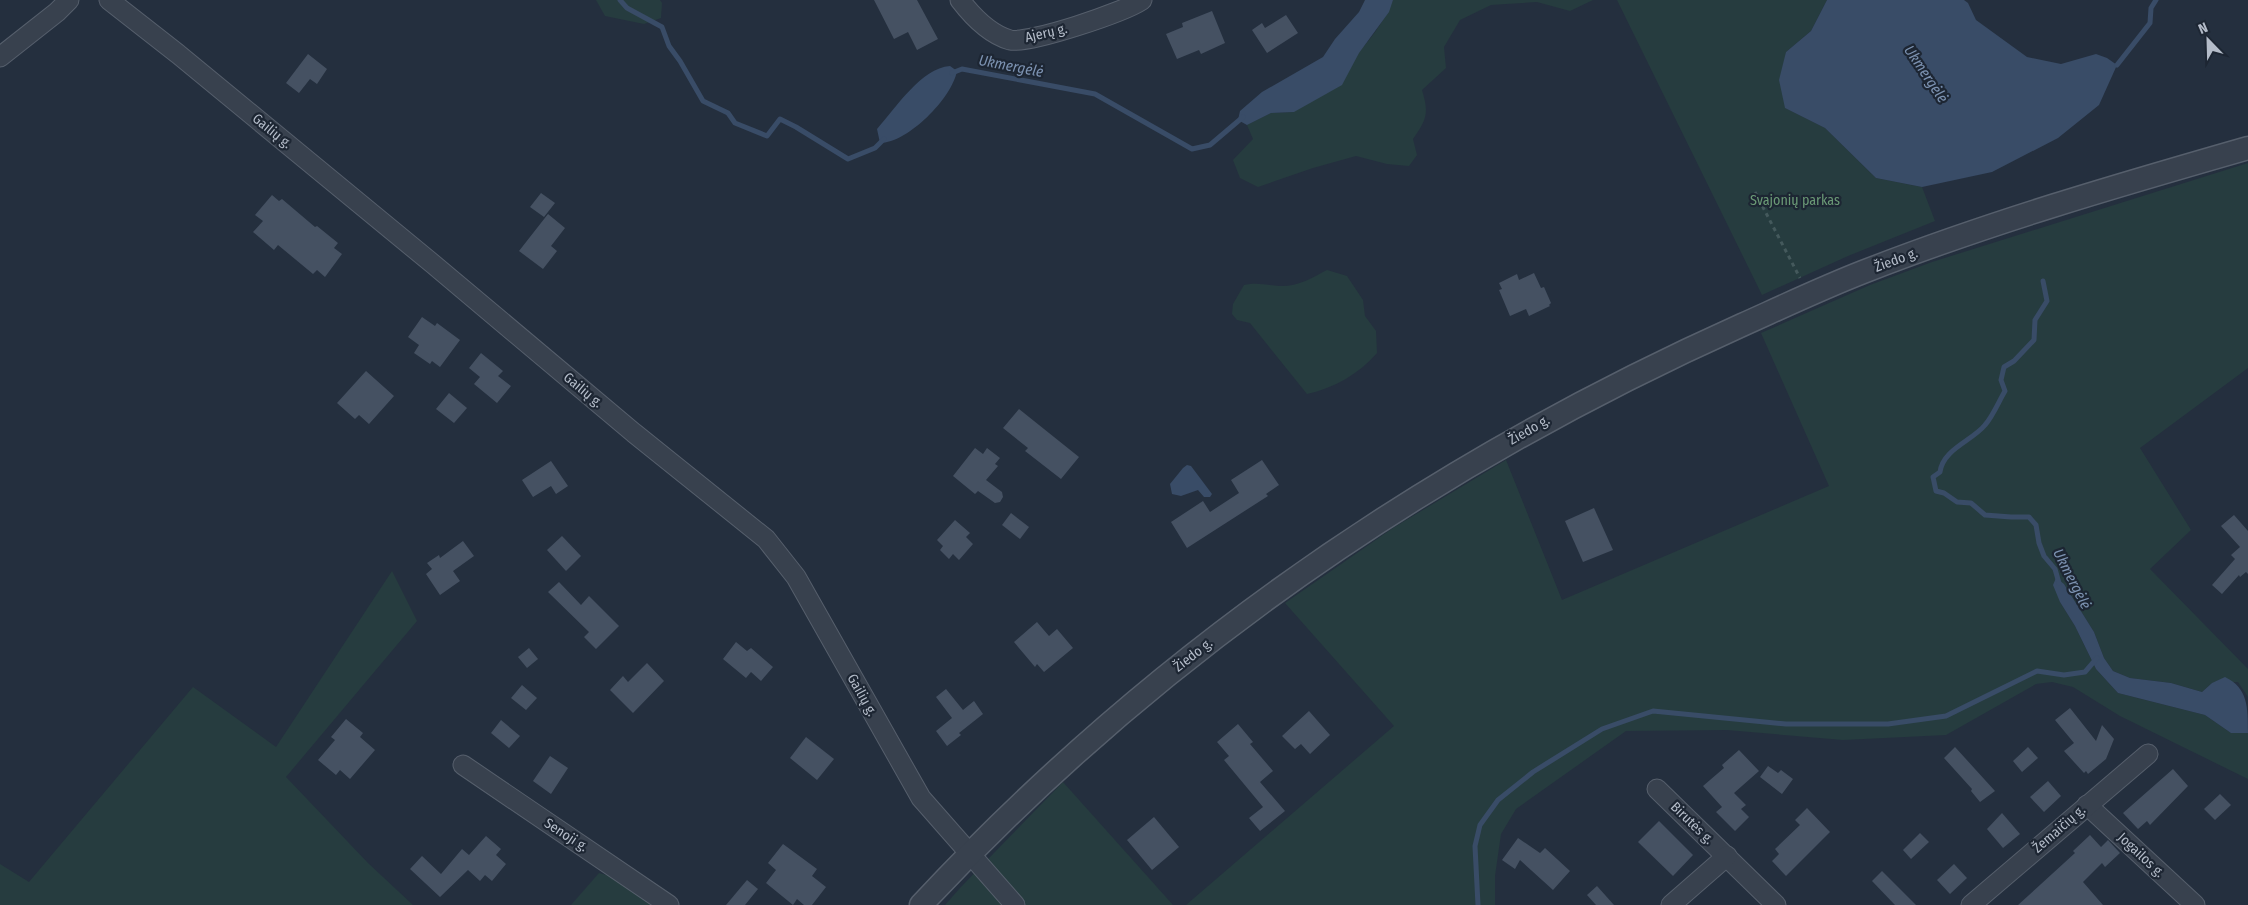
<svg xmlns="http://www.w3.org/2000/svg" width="2248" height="905" viewBox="0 0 2248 905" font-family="'Fira Sans Condensed',sans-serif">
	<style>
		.green { fill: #263c3f }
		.water { fill: #394c67 }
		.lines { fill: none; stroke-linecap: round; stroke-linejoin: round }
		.stream { stroke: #394c67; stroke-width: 5 }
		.building { fill: #455162 }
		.minor-casing { stroke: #565f6c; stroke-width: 21 }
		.tertiary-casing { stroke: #565f6c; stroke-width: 25 }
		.path { stroke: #44595c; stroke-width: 3; stroke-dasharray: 4 4; stroke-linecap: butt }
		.minor { stroke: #38414e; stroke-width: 19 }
		.tertiary { stroke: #38414e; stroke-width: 22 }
		.labels { text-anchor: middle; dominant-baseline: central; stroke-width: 4.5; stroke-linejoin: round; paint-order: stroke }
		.street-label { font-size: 14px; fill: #b4bcc9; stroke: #1d2633 }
		.park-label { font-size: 14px; fill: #6b9a76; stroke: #1d2633 }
		.water-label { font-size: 15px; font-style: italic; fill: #7c92b1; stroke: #1d2633 }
	</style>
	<rect width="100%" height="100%" fill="#242f3e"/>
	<g class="green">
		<polygon points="596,0 660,0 662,3 661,18 644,24 605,16"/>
		<path d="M1393,0H1593L1570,11L1537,2L1491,5L1460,20L1444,47L1446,68L1422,90C1429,113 1427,119 1413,139L1417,155L1409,166L1387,164L1356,156L1313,168L1258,187L1240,178L1233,160L1253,139L1247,125L1271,113L1294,112C1330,79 1374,47 1393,0Z"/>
		<polygon points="1617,0 1827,0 1811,31 1786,52 1785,108 1825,128 1876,178 1922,187 1935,221 1848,256 1762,295"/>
		<polygon points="2248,163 2248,368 2140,448 2191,530 2150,569 2248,669 2248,697 2238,682 2212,683 2202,692 2171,683 2130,678 2113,671 2104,658 2094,632 2064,584 2060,602 2075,626 2096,669 2118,693 2205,715 2231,733 2248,733 2248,779 2120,716 2073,687 2052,682 2036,684 1946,735 1843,740 1727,730 1626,731 1516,809 1501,834 1495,876 1495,905 1186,905 1394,726 1285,603 1393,528 1506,460 1562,600 1829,486 1761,333 1870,285 1932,262"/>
		<path d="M1327,270L1347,276L1363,300L1365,316L1376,331L1377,353C1359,374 1334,388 1307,394L1250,323L1237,320L1232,314L1233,304L1244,285C1257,282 1266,285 1279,286C1297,287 1312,278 1327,270Z"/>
		<polygon points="392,571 417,621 286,777 368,863 413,905 0,905 0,864 29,882 193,687 276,747"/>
		<polygon points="1063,782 1173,905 945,905 960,888"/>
		<polygon points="599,873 625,880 660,905 571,905"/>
	</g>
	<g class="water">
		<polygon points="1365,0 1393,0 1389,12 1359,53 1342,85 1294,112 1271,113 1247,125 1238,120 1240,111 1262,92 1323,57 1335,39 1359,12"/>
		<polygon points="1827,0 1964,0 1968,3 1976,20 2027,57 2061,64 2096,54 2107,58 2117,65 2099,105 2058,138 1992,172 1922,187 1876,178 1825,128 1785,108 1779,80 1786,52 1811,31"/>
		<path d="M950,66L957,71C952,98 908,143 880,143L877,129C896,108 921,68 950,66Z"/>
		<polygon points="1187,465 1191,466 1212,494 1210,497 1204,497 1198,490 1181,496 1172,494 1170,484 1183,468"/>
		<path d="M2056,578L2064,584L2094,632L2104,658L2113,671L2130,678L2171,683L2202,692L2212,683L2225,677C2248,688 2248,707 2248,733H2231L2205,715L2118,693L2096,669L2075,626L2060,602L2053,585Z"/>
	</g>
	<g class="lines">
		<g class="stream">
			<polyline points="620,0 627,8 662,27 669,46 680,61 703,101 728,113 735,123 767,136 780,119 796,127 848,159 875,148 884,139"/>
			<polyline points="2117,65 2150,23 2151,8 2156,0"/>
			<polyline points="952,73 962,69 1095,94 1192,149 1210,145 1243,117"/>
			<path d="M2043,281L2047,301L2035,320L2034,340L2014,361L2004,367L2001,380L2005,391C1999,401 1993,416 1985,425C1972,441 1943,449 1940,472L1933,477L1936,491L1944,493L1957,502L1971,503L1985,515L2011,517H2029L2036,525L2039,543L2044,556L2055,569L2059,583"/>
			<polyline points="1478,905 1475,846 1480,825 1498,800 1533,772 1602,729 1653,711 1786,724 1888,724 1946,716 2037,671 2064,675 2085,672 2097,658"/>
		</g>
	</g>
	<g class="building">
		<polygon points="874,0 917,0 938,39 917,50 908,32 894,39"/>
		<polygon points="1212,11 1225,43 1201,54 1199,50 1177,59 1166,34 1183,27 1182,23"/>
		<polygon points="1286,15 1298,33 1267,53 1252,30 1262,23 1265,28"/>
		<polygon points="308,54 327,69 317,84 310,79 299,93 286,83"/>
		<polygon points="541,193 555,203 544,217 530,207"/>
		<polygon points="272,195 279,201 282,199 315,227 317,226 338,243 334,248 342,254 325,277 317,270 313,274 278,245 274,250 253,232 263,221 255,215"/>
		<polygon points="548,214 565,228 551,246 557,251 543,269 519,251"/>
		<polygon points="1534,273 1541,288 1544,287 1551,303 1549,305 1550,306 1529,316 1526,309 1510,316 1499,290 1502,289 1499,283 1517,274 1519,280"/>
		<polygon points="422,317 435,326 437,323 460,340 440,367 432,361 430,364 414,353 419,345 408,337"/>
		<polygon points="481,353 503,371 498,376 511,386 497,403 474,384 480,377 469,368"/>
		<polygon points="366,371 394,396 369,424 359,415 355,419 337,403"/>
		<polygon points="449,393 467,408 454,423 436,409"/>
		<polygon points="1019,409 1079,457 1061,479 1025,451 1028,448 1003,428"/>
		<polygon points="975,448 983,454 987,448 1000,458 995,464 998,466 986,480 1002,492 1003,497 1000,502 995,503 978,491 975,494 953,476"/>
		<polygon points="1262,460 1279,485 1266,494 1268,496 1187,548 1171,522 1203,501 1210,512 1239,493 1231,480"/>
		<polygon points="551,461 568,486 556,494 551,486 533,497 522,480"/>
		<polygon points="1594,508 1613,550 1583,562 1565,521"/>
		<polygon points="1011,513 1029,527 1020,539 1002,525"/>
		<polygon points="2234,515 2248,531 2248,574 2246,572 2240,577 2239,575 2222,594 2212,585 2235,559 2231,555 2240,547 2221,526"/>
		<polygon points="955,520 970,533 966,537 973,544 959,560 953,554 949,559 940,550 943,546 937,540"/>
		<polygon points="562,536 581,556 566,571 547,550"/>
		<polygon points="463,541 474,556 453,571 460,581 440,595 426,574 432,569 427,563 439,555 440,558"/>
		<polygon points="559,582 581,605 589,596 619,626 596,649 584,637 589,632 548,592"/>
		<polygon points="1037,622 1049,636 1057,629 1073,648 1044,672 1037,664 1035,667 1014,642"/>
		<polygon points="736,642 747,651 751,648 773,667 761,681 751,672 746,678 723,659"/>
		<polygon points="529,648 538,659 527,668 518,657"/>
		<polygon points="647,663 664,681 633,713 610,690 623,676 628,682"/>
		<polygon points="522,685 537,698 526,710 511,698"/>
		<polygon points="946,689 963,710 974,701 983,714 959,733 961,735 947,746 936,731 952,718 936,697"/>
		<polygon points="2070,708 2096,741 2102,725 2114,739 2106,759 2088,774 2086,771 2084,773 2064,751 2074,743 2055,720"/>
		<polygon points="1309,711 1330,735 1310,754 1301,744 1295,749 1282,736"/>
		<polygon points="346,719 363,733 360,737 375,750 350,779 340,770 336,775 318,760 335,740 331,737"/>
		<polygon points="501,720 520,736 509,748 491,733"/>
		<polygon points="1238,724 1253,742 1250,744 1273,771 1260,782 1285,811 1260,831 1249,818 1263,807 1224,760 1229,756 1217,742"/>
		<polygon points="806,737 834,759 817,780 790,758"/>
		<polygon points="1955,747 1995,791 1980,802 1971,791 1972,789 1944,758"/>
		<polygon points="2028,747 2038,758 2022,772 2013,761"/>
		<polygon points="1739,750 1759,771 1734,793 1746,805 1741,809 1749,817 1735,831 1716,812 1722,807 1703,786 1724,768 1722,765"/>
		<polygon points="550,756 568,768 551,794 533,781"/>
		<polygon points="1768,766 1778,773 1781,770 1793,779 1782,794 1760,777"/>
		<polygon points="2173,769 2188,786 2150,825 2147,821 2138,829 2123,813"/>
		<polygon points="2048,781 2061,796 2044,812 2030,797"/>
		<polygon points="2220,794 2231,805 2215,820 2204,809"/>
		<polygon points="1807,808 1830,832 1786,876 1772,861 1779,854 1775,849 1800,825 1795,820"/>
		<polygon points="2002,813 2020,834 2003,848 1987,829"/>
		<polygon points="1154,817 1179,847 1152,870 1127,840"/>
		<polygon points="1659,821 1693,855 1673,876 1638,842"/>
		<polygon points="1920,833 1929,842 1911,859 1903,850"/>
		<polygon points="2090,835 2101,847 2108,840 2120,853 2105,867 2102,863 2083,882 2103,905 2018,905 2075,853 2073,851"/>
		<polygon points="486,836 501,849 496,855 506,864 492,881 485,875 480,881 468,870 440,897 410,869 422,856 441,874 462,849 469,855"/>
		<polygon points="1518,838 1540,853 1545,848 1570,871 1553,890 1520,860 1515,869 1502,860"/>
		<polygon points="783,844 817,869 812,876 826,887 812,905 804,905 797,899 793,905 766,883 776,870 768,863"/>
		<polygon points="1954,864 1967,878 1950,894 1937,880"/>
		<polygon points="1882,871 1916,905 1895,905 1872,881"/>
		<polygon points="747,880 758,889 745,905 726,905"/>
		<polygon points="1597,886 1614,905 1596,905 1587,895"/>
	</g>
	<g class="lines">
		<defs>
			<g id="minor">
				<polyline points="109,0 178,54 433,264 634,433 766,539 796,577 921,798 1015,905"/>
				<path d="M960,0C973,17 989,34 1010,40C1030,44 1124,12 1142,0"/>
				<polyline points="0,57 57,12 69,0"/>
				<polyline points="463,765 669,905"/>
				<polyline points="1657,789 1776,905"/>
				<polyline points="2087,805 2195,905"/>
				<polyline points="1671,905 1727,856"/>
				<polyline points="1971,905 2148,754"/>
			</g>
			<path id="tertiary" d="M921,905C1153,656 1432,464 1742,325C1782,307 1822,288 1863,272C1988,223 2119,185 2248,148"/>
		</defs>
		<use href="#minor" class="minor-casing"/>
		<use href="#tertiary" class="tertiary-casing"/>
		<polyline class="path" points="1755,192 1800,278"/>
		<use href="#minor" class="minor"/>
		<use href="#tertiary" class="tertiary"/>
	</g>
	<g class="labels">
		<g class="street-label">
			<text transform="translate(1046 33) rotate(-13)">Ajerų g.</text>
			<text transform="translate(272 131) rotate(39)">Gailių g.</text>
			<text transform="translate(1896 260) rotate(-20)">Žiedo g.</text>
			<text transform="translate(583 390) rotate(40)">Gailių g.</text>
			<text transform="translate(1529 430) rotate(-30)">Žiedo g.</text>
			<text transform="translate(1193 655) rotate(-38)">Žiedo g.</text>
			<text transform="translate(862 695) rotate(61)">Gailių g.</text>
			<text transform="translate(1692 823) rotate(44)">Birutės g.</text>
			<text transform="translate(2059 829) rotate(-41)">Žemaičių g.</text>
			<text transform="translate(566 835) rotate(33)">Senoji g.</text>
			<text transform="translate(2141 855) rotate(43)">Jogailos g.</text>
		</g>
		<g class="park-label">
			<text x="1795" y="200">Svajonių parkas</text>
		</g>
		<g class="water-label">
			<text transform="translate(1011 66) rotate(11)">Ukmergėlė</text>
			<text transform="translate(1926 74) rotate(56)">Ukmergėlė</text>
			<text transform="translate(2072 579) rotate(63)">Ukmergėlė</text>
		</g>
	</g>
	<g transform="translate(2208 40) rotate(337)" stroke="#1d2633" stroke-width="4" paint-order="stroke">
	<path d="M0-4L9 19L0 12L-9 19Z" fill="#b4bcc9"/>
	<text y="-8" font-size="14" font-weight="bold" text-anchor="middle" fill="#b4bcc9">N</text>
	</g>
</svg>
